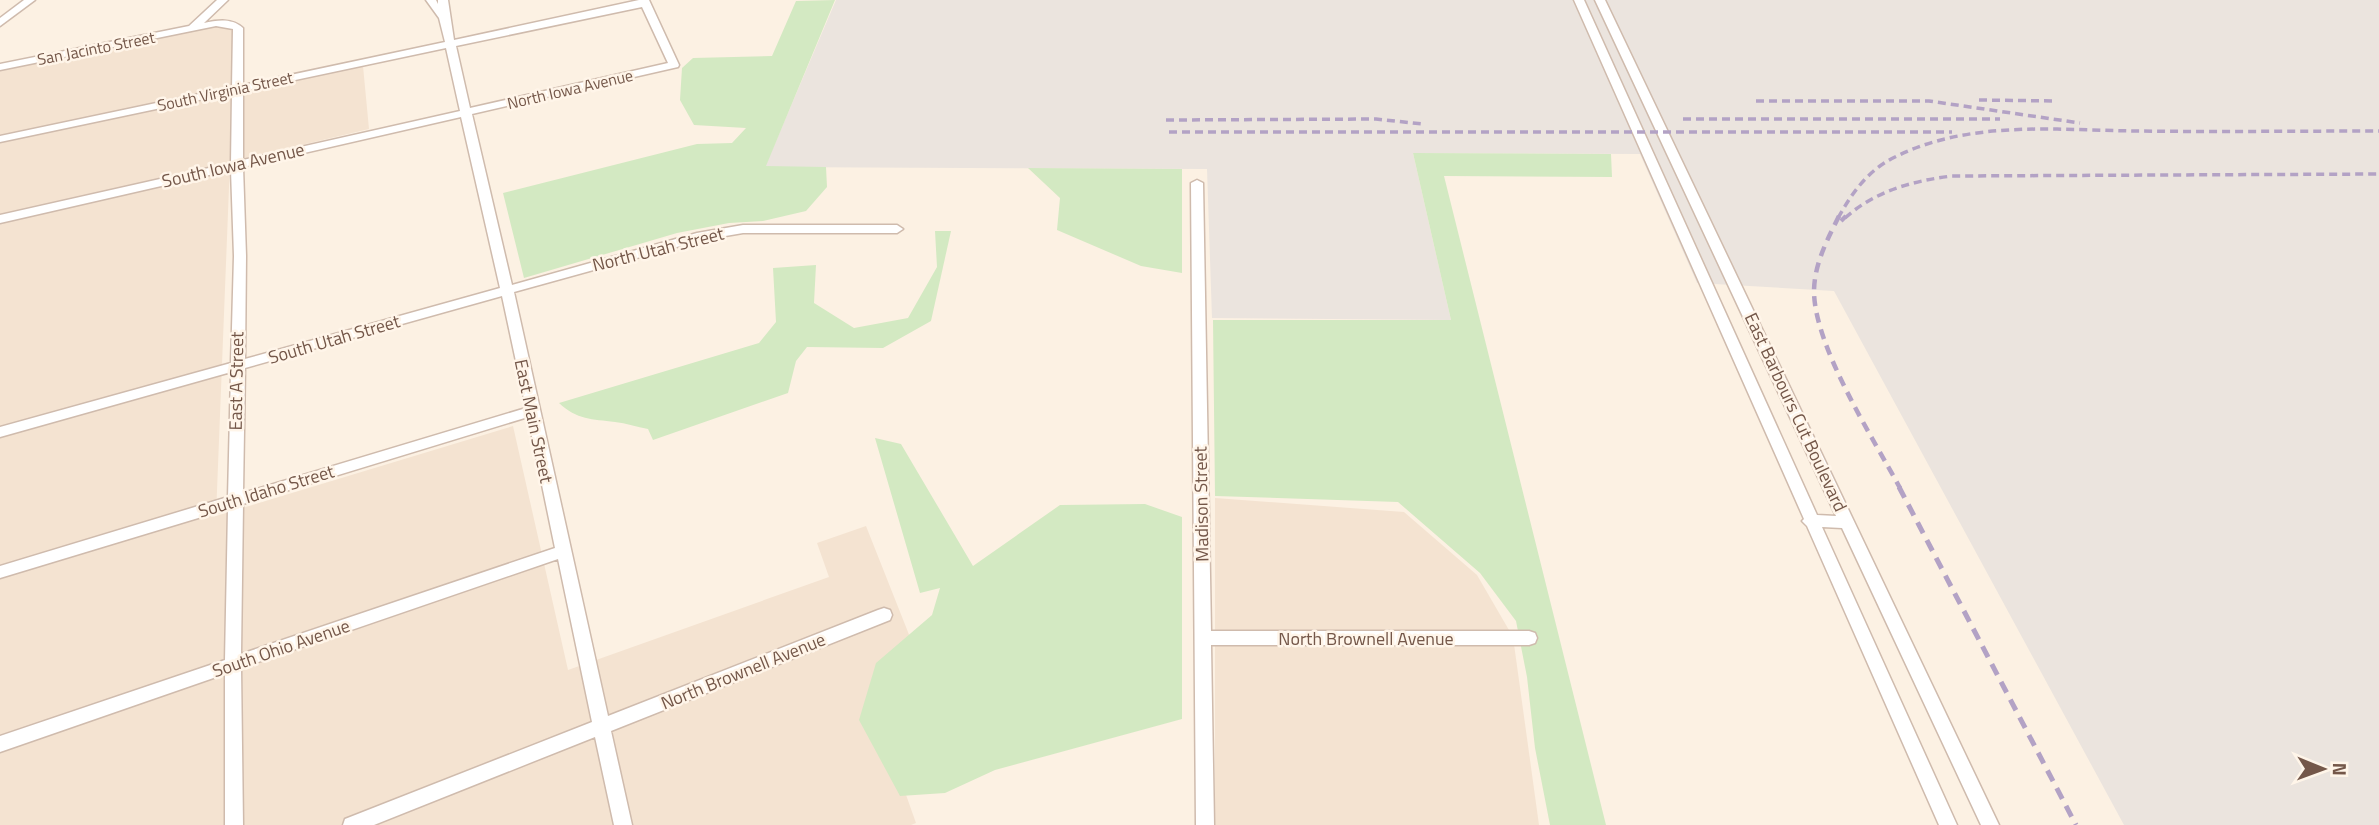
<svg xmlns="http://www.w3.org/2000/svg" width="2379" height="825" viewBox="0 0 2379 825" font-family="'Titillium Web',sans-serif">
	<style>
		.residential { fill: #f4e3d1 }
		.industrial { fill: #ebe4de }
		.green { fill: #d3e9c2 }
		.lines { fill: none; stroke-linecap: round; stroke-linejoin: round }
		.minor-casing { stroke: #cfbbad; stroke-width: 3 }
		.minor { fill: #fff; fill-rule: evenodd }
		.rail-far2 { stroke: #b3a2c5; stroke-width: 3.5; stroke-dasharray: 8 5; stroke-linecap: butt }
		.rail-far1 { stroke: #b3a2c5; stroke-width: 4.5; stroke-dasharray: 10 7; stroke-linecap: butt }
		.rail { stroke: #b3a2c5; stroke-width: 5; stroke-dasharray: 12 8; stroke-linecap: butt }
		.labels { text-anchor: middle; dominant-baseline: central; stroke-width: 5; stroke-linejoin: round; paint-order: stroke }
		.far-street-label { font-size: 16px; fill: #745749; stroke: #fff5e9 }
		.street-label { font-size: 18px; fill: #745749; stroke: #fff5e9 }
	</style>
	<rect width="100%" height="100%" fill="#fcf1e3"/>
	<g class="residential">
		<polygon points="223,25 234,29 235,94 363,66 369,129 230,162 216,516 513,426 568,670 829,577 817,543 866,526 925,675 871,696 916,823 911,825 0,825 0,70"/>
		<polygon points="1215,498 1404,512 1477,575 1513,637 1539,825 1215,825"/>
	</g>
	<polygon class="industrial" points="836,0 2379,0 2379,825 2124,825 1834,291 1697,283 1640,154 1413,153 1451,320 1212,318 1207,169 765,167"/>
	<g class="green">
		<polygon points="835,0 766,166 826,167 827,187 806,211 763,221 729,223 677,233 524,278 503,193 697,144 732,143 746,128 694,125 680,100 682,68 693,58 772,56 796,1"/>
		<polygon points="1413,153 1611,154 1612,177 1444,176 1606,825 1550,825 1535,748 1527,677 1516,621 1480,573 1398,502 1215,496 1213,320 1451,320"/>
		<polygon points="1028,168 1182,169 1182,273 1141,266 1057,230 1060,198"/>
		<path d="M935,231H951L931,321L883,348L807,347L796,361L788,393L653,440L648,429C637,427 626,423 615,422C592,419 577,420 559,403L759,343L776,322L773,268L816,265L814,303L854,328L908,318L937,267Z"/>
		<polygon points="875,438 901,444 973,566 1060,505 1145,504 1182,517 1182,719 995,770 945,793 900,796 859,720 876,663 932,615 940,588 920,593"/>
	</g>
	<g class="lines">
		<defs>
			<g id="minor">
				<polygon points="24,0 35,0 0,26 0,18"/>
				<path d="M217,0H228L204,23C218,20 232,18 243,28V85L445,42L439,18L426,0H436L438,4V0H448L454,40L639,0H649L679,65L678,67L472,114L512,285L697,233L743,225H897L903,229L897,233H743L702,240L514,292L608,716L878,610L884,608L890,610L892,615L890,620L611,731L632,825H614L595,737L374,825H343L345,819L592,722L558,559L241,668L243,825H225V674L0,752V736L225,660L228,509L0,578V566L228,497L231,372L0,437V427L231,363L234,256L231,170L0,223V215L231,163L232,93L0,142V136L232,87L233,29L216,26L0,70V64L189,26ZM642,7L668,63L470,108L456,46ZM446,48L460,111L243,160V91ZM461,117L500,288L245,359L246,256L243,167ZM502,296L526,408L243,493L245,368ZM528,417L555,548L241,654L243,504Z"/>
				<polygon points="1574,0 1584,0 1817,515 1836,516 1595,0 1605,0 1999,825 1981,825 1842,528 1822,527 1957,825 1939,825 1807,526 1802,521 1804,519"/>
				<polygon points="1197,180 1203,183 1211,631 1529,631 1535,633 1537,638 1535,643 1529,645 1211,645 1214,825 1196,825 1191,183"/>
			</g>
		</defs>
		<use href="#minor" class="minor-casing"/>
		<use href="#minor" class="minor"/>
		<g class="rail-far2">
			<polyline points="1979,100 2057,101"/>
			<polyline points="1756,101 1929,101 2080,123"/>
			<polyline points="1683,119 2000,119"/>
			<polyline points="1166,120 1376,119 1422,124"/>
			<polyline points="1169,132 1952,132"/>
			<path d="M1838,218C1852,193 1868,170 1895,157C1969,120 2055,130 2135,131C2216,132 2298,131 2379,131"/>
			<path d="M1845,218C1875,191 1912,181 1952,176L2379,174"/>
		</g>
		<g class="rail-far1">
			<path d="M1839,216C1827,240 1814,265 1814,292C1815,348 1873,438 1900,488"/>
			<polyline points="1841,221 1846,216"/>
		</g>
		<polyline class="rail" points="1899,487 2076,825"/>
	</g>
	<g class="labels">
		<g class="far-street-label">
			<text transform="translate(96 48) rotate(-11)">San Jacinto Street</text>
			<text transform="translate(570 89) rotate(-13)">North Iowa Avenue</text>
			<text transform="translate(225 91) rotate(-12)">South Virginia Street</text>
		</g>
		<g class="street-label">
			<text transform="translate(233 165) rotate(-13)">South Iowa Avenue</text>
			<text transform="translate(658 249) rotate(-14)">North Utah Street</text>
			<text transform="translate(334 339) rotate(-16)">South Utah Street</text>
			<text transform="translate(236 381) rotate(-89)">East A Street</text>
			<text transform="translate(1796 412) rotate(65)">East Barbours Cut Boulevard</text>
			<text transform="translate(534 421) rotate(78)">East Main Street</text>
			<text transform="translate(266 491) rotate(-17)">South Idaho Street</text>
			<text transform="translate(1201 504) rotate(-91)">Madison Street</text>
			<text x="1366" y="638">North Brownell Avenue</text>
			<text transform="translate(281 648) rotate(-19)">South Ohio Avenue</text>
			<text transform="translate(743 671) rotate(-22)">North Brownell Avenue</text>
		</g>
	</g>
	<g transform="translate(2323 769) rotate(91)" stroke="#fff5e9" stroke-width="5" paint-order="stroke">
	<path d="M0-5L12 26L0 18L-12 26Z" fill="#745749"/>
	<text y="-10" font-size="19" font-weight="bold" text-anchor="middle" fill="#745749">N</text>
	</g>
</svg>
